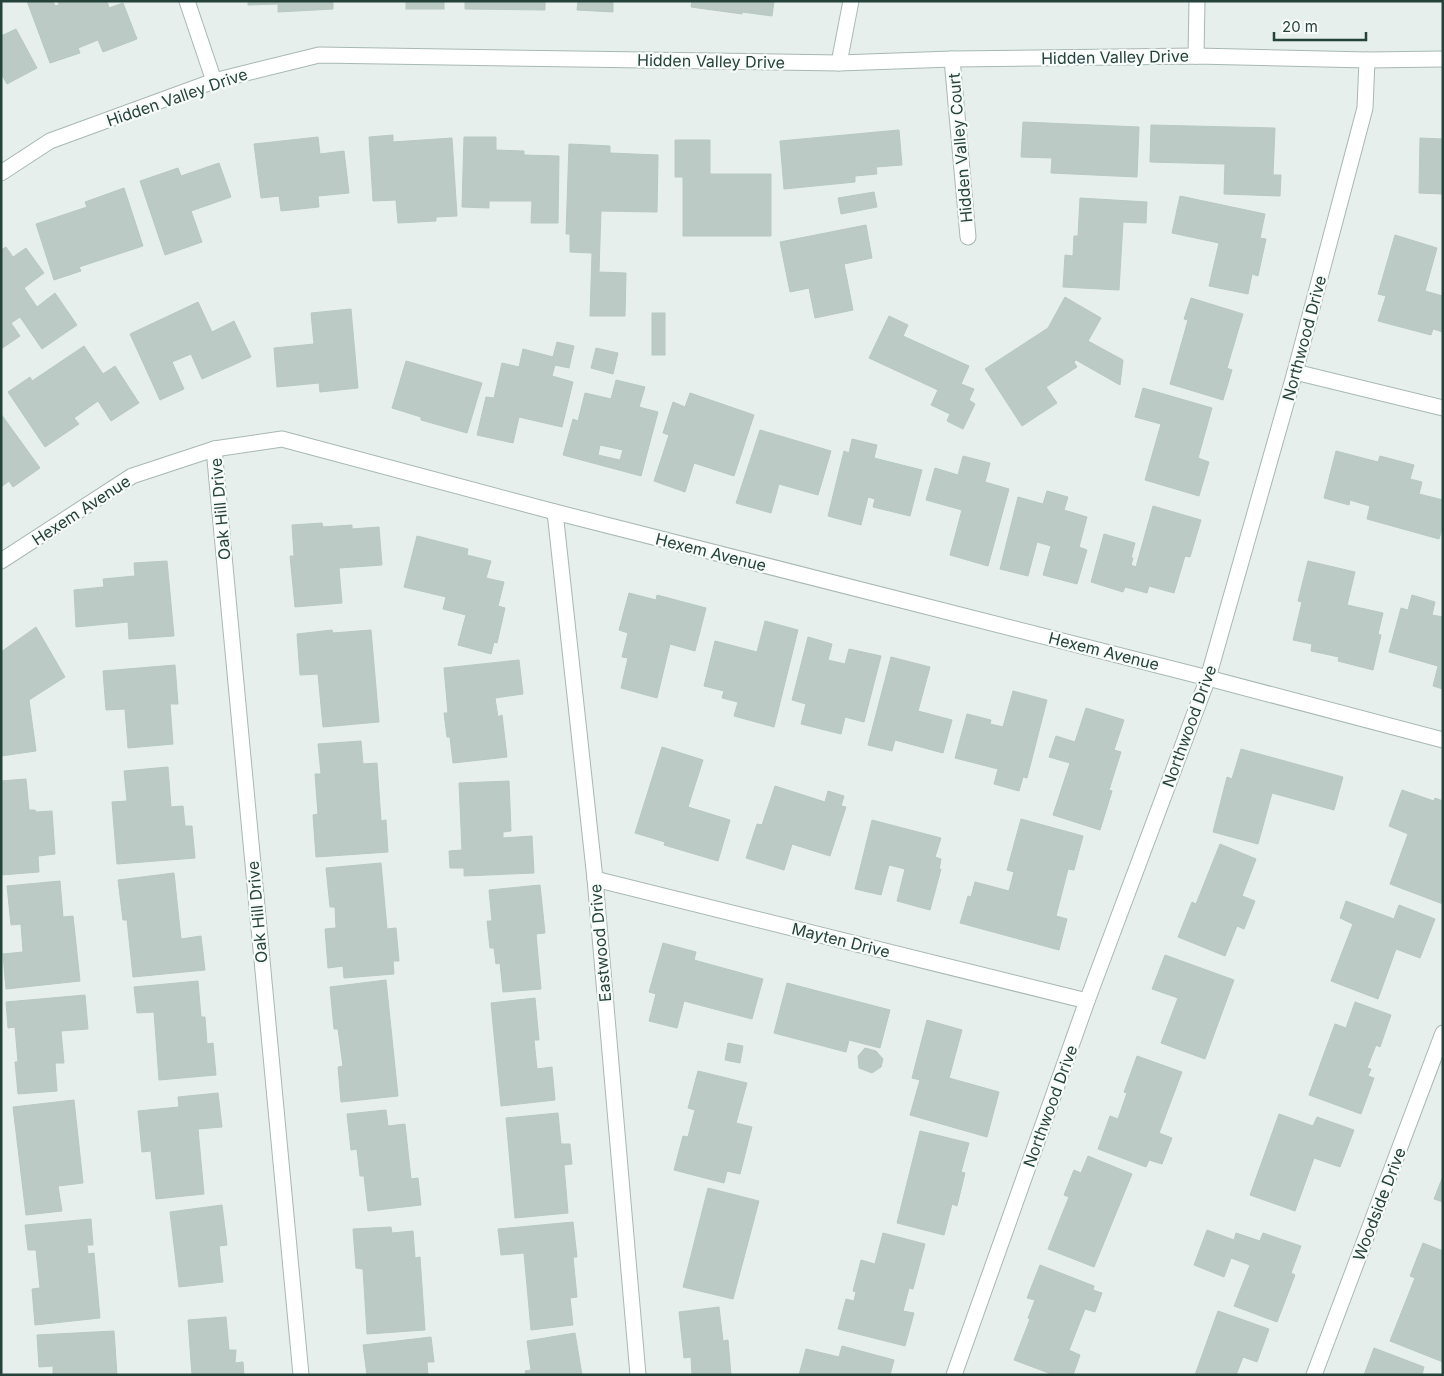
<svg xmlns="http://www.w3.org/2000/svg" width="1444" height="1376" viewBox="0 0 1444 1376" font-family="Inter,sans-serif">
	<style>
		.building { fill: #bbcac4; stroke: #b8c9c2; fill-rule: evenodd }
		.lines { fill: none; stroke-linecap: round; stroke-linejoin: round }
		.minor-casing { stroke: #a8b8b2; stroke-width: 17 }
		.minor { stroke: #fff; stroke-width: 15 }
		.labels { text-anchor: middle; dominant-baseline: central; stroke-width: 4.5; stroke-linejoin: round; paint-order: stroke }
		.street-label { font-size: 16px; fill: #24423a; stroke: #f7fbf9 }
	</style>
	<rect width="100%" height="100%" fill="#e6efeb"/>
	<g class="building">
		<polygon points="27,1 53,1 55,6 59,5 58,1 107,1 109,8 123,3 137,39 103,52 98,40 78,48 80,53 50,63"/>
		<polygon points="248,1 333,1 333,9 278,12 278,4 248,5"/>
		<rect x="406" y="1" width="38" height="8"/>
		<polygon points="465,1 545,1 545,10 465,9"/>
		<polygon points="578,1 613,1 613,12 577,10"/>
		<polygon points="692,1 774,1 772,16 742,12 742,14 691,7"/>
		<polygon points="16,29 37,68 7,84 1,73 1,36"/>
		<polygon points="1023,122 1139,127 1137,177 1051,173 1052,158 1021,157"/>
		<polygon points="1151,125 1275,128 1273,175 1281,175 1280,196 1224,194 1225,164 1150,162"/>
		<polygon points="899,130 902,165 876,167 877,174 855,176 855,182 784,189 780,141"/>
		<polygon points="393,135 393,142 452,138 457,216 436,217 436,221 398,223 396,200 373,201 369,137"/>
		<polygon points="318,137 320,154 344,151 349,193 318,196 319,207 281,211 279,196 261,198 254,144"/>
		<polygon points="464,137 496,137 496,150 524,151 524,155 559,156 558,223 531,223 532,201 489,201 489,208 462,207"/>
		<polygon points="1420,138 1443,139 1443,194 1419,193"/>
		<polygon points="675,140 710,140 710,174 771,174 771,236 683,236 683,177 675,177"/>
		<polygon points="569,144 610,146 610,153 658,155 657,212 601,211 599,272 626,273 625,316 590,316 592,253 570,252 570,234 566,234"/>
		<polygon points="219,163 231,197 191,211 202,242 165,255 140,181 178,168 181,176"/>
		<polygon points="124,188 143,246 79,267 81,271 54,280 36,224 87,207 85,202"/>
		<polygon points="874,192 877,207 841,214 838,198"/>
		<polygon points="1180,196 1265,214 1260,238 1266,239 1258,276 1252,274 1248,294 1209,286 1219,243 1172,233"/>
		<polygon points="1080,198 1147,202 1146,223 1123,222 1119,290 1063,287 1065,255 1073,256 1074,236 1078,236"/>
		<polygon points="866,225 872,258 844,264 853,310 815,318 809,288 790,292 780,242"/>
		<polygon points="1395,235 1437,248 1425,291 1443,296 1443,332 1433,329 1431,335 1378,321 1386,296 1378,294"/>
		<polygon points="6,247 13,257 26,248 44,273 24,288 37,307 55,293 77,325 42,349 20,317 11,323 20,336 1,349 1,250"/>
		<polygon points="1065,297 1101,318 1088,341 1123,360 1120,385 1076,360 1074,362 1077,367 1046,387 1057,403 1022,426 985,369 1048,328"/>
		<polygon points="1191,298 1243,314 1227,368 1232,370 1223,400 1170,384 1188,320 1184,319"/>
		<polygon points="198,302 212,332 234,321 251,357 202,379 191,354 172,362 184,389 160,400 130,334"/>
		<polygon points="351,309 358,388 320,392 319,383 277,387 274,348 314,344 311,313"/>
		<rect x="652" y="313" width="13" height="42"/>
		<polygon points="889,316 908,325 903,336 969,366 961,384 974,389 969,400 975,404 963,429 947,421 950,414 931,405 938,390 869,358"/>
		<polygon points="557,342 574,346 569,368 555,365 552,376 573,382 562,427 519,417 513,443 477,435 486,397 494,398 502,363 519,367 523,349 553,357"/>
		<polygon points="84,346 103,374 115,366 139,403 111,421 98,401 74,418 79,424 45,447 8,392 30,377 32,381"/>
		<polygon points="596,348 618,353 613,374 591,368"/>
		<polygon points="406,361 482,383 467,433 421,420 421,417 392,408"/>
		<path d="M616,380L645,387L639,407L658,412L641,476L563,455L573,419L578,421L585,393L611,399ZM600,445L623,450L620,460L598,455Z"/>
		<polygon points="1143,388 1212,408 1198,458 1209,462 1199,496 1145,480 1161,424 1135,417"/>
		<polygon points="690,393 754,415 734,476 694,463 685,492 654,481 669,435 663,433 673,402 685,407"/>
		<polygon points="1,414 40,468 13,487 9,481 1,487"/>
		<polygon points="760,430 831,451 818,495 779,484 771,513 736,503"/>
		<polygon points="852,439 877,445 874,458 922,470 910,516 873,507 875,499 868,497 861,525 828,516 844,451 849,453"/>
		<polygon points="1336,451 1378,462 1380,456 1414,465 1410,479 1422,482 1419,494 1443,500 1443,525 1439,539 1367,519 1370,506 1350,500 1349,505 1324,498"/>
		<polygon points="963,456 990,463 985,482 1009,489 988,566 950,555 962,510 926,500 935,468 958,475"/>
		<polygon points="1047,491 1068,497 1064,510 1087,517 1079,547 1087,550 1077,584 1043,575 1051,546 1037,542 1028,576 1000,569 1018,497 1043,504"/>
		<polygon points="1153,506 1201,520 1190,557 1185,556 1174,593 1149,586 1147,593 1125,587 1123,592 1091,582 1104,534 1135,543 1131,558 1133,558 1131,565 1136,567"/>
		<polygon points="322,523 323,527 352,525 352,529 379,527 382,565 339,568 342,603 295,607 290,556 294,556 292,525"/>
		<polygon points="417,536 468,549 467,555 491,561 486,578 504,582 498,606 505,608 497,643 494,642 491,654 458,645 466,615 443,609 446,597 404,587"/>
		<polygon points="167,561 174,636 129,639 128,622 76,627 74,590 104,587 103,579 135,576 134,563"/>
		<polygon points="1308,561 1355,572 1347,605 1383,613 1378,634 1381,635 1373,670 1338,661 1339,657 1311,651 1312,644 1293,640 1302,602 1298,601"/>
		<polygon points="629,593 656,600 657,595 706,608 695,651 670,644 657,698 621,688 628,658 622,657 628,633 619,630"/>
		<polygon points="1412,595 1435,602 1432,615 1443,617 1443,689 1433,686 1438,666 1389,652 1401,608 1408,610"/>
		<polygon points="765,621 798,630 774,727 734,716 738,702 722,698 724,691 704,686 715,641 757,652"/>
		<polygon points="36,627 65,677 29,700 36,751 1,756 1,652"/>
		<polygon points="332,630 333,633 371,630 379,722 323,727 318,674 300,675 297,634"/>
		<polygon points="808,637 832,644 828,660 845,664 849,649 881,656 864,722 845,717 841,734 801,724 806,704 792,700"/>
		<polygon points="891,657 930,667 918,711 952,720 943,753 895,740 892,751 868,745"/>
		<polygon points="519,660 523,694 495,698 498,717 502,715 507,757 453,763 450,737 447,737 444,713 448,713 444,668"/>
		<polygon points="175,665 178,704 170,704 173,744 128,748 125,709 106,710 103,671"/>
		<polygon points="1013,691 1047,700 1027,778 1023,777 1019,791 994,784 998,769 955,758 967,714 991,720 990,724 1003,727"/>
		<polygon points="1086,708 1124,720 1114,750 1121,752 1109,790 1112,791 1100,830 1053,815 1070,763 1049,757 1056,736 1075,742"/>
		<polygon points="361,741 363,764 377,763 381,821 386,820 388,852 316,857 313,815 318,814 315,774 321,774 318,744"/>
		<polygon points="662,747 703,760 688,807 730,820 718,861 664,845 665,842 635,833"/>
		<polygon points="1241,749 1343,777 1334,810 1272,793 1258,844 1213,832 1227,777 1232,779"/>
		<polygon points="168,767 171,807 183,806 185,826 192,826 195,858 117,864 112,802 127,801 124,771"/>
		<polygon points="26,779 29,810 35,810 36,812 52,811 55,854 38,856 39,872 1,875 1,781"/>
		<polygon points="509,781 511,831 503,832 503,838 532,836 534,873 464,876 464,868 450,868 449,851 462,850 459,783"/>
		<polygon points="775,786 825,802 828,791 844,796 841,806 846,807 830,856 792,844 784,870 746,858 757,824 762,825"/>
		<polygon points="1402,790 1434,801 1435,798 1443,801 1443,904 1390,884 1408,834 1389,826"/>
		<polygon points="1021,819 1083,836 1074,870 1068,869 1056,916 1067,919 1059,950 960,923 968,896 971,897 975,882 1009,891 1014,872 1007,870"/>
		<polygon points="872,820 941,838 935,857 941,859 939,870 941,869 930,910 897,901 905,869 889,865 881,895 855,889"/>
		<polygon points="1220,844 1256,859 1242,896 1255,901 1244,929 1237,926 1225,956 1178,937 1192,902 1196,904"/>
		<polygon points="381,863 387,929 396,928 399,961 393,961 394,974 344,978 343,966 328,968 325,929 336,928 335,907 330,907 326,868"/>
		<polygon points="174,873 181,939 201,936 205,970 133,977 127,920 123,920 118,880"/>
		<polygon points="60,881 63,917 73,916 80,981 6,989 3,954 23,952 21,924 11,925 7,886"/>
		<polygon points="540,885 545,933 536,934 541,989 503,992 500,963 496,964 494,948 490,948 487,921 492,921 489,890"/>
		<polygon points="1346,901 1394,919 1399,905 1435,919 1420,958 1396,949 1378,999 1331,981 1353,924 1340,918"/>
		<polygon points="663,943 696,952 694,960 763,979 752,1019 684,1001 677,1028 649,1021 656,994 649,992"/>
		<polygon points="1165,955 1234,980 1205,1059 1161,1043 1178,998 1152,989"/>
		<polygon points="386,980 398,1096 341,1102 338,1067 343,1066 338,1029 334,1029 330,987"/>
		<polygon points="198,981 201,1017 205,1017 207,1044 213,1043 216,1075 159,1080 154,1012 137,1013 134,987"/>
		<polygon points="787,983 890,1010 880,1048 849,1040 846,1052 774,1033"/>
		<polygon points="85,995 88,1029 61,1031 64,1063 55,1063 57,1091 18,1094 15,1062 18,1062 15,1027 8,1028 6,1002"/>
		<polygon points="535,998 539,1040 534,1040 537,1069 552,1067 555,1100 501,1106 491,1003"/>
		<polygon points="1355,1002 1391,1015 1380,1047 1376,1045 1367,1068 1371,1069 1368,1076 1374,1078 1361,1114 1309,1095 1335,1024 1346,1028"/>
		<polygon points="927,1020 962,1030 949,1078 999,1092 987,1137 910,1115 920,1080 912,1078"/>
		<polygon points="728,1043 743,1046 740,1063 725,1060"/>
		<polygon points="865,1048 876,1051 883,1059 881,1067 872,1073 859,1068 858,1056"/>
		<polygon points="1137,1056 1182,1072 1159,1133 1172,1138 1162,1164 1149,1160 1146,1167 1098,1149 1110,1116 1118,1119 1127,1093 1124,1092"/>
		<polygon points="698,1071 747,1083 736,1123 752,1127 740,1174 727,1171 724,1183 674,1170 683,1136 688,1137 695,1110 688,1108"/>
		<polygon points="218,1093 222,1127 198,1129 204,1194 156,1199 151,1151 142,1152 138,1111 179,1107 178,1097"/>
		<polygon points="74,1100 83,1183 58,1186 62,1211 26,1215 13,1107"/>
		<polygon points="386,1110 388,1126 405,1124 411,1179 418,1178 421,1205 368,1211 364,1176 360,1176 357,1149 351,1150 347,1114"/>
		<polygon points="558,1113 561,1144 570,1144 572,1164 564,1165 568,1213 515,1218 506,1118"/>
		<polygon points="1279,1114 1313,1126 1317,1117 1354,1130 1340,1167 1314,1158 1295,1211 1250,1195"/>
		<polygon points="920,1131 969,1143 961,1172 965,1173 957,1206 952,1204 944,1235 897,1223"/>
		<polygon points="1088,1156 1132,1174 1094,1267 1048,1249 1069,1197 1064,1195 1074,1170 1081,1173"/>
		<polygon points="1443,1176 1443,1202 1434,1199"/>
		<polygon points="708,1188 759,1201 733,1299 683,1287"/>
		<polygon points="222,1205 227,1245 219,1246 223,1282 179,1287 170,1212"/>
		<polygon points="91,1219 93,1245 87,1245 88,1254 94,1253 100,1318 35,1325 32,1289 40,1288 36,1250 28,1250 25,1225"/>
		<polygon points="573,1222 577,1257 573,1257 577,1297 570,1298 573,1325 531,1330 524,1253 501,1255 498,1229"/>
		<polygon points="391,1227 392,1233 413,1231 415,1258 420,1257 425,1330 367,1334 363,1269 356,1268 353,1229"/>
		<polygon points="1207,1230 1234,1240 1236,1233 1260,1241 1263,1233 1301,1246 1291,1273 1295,1275 1277,1322 1234,1306 1250,1265 1231,1258 1224,1277 1194,1265"/>
		<polygon points="883,1233 925,1244 913,1289 909,1288 903,1311 914,1313 905,1346 838,1329 846,1299 854,1301 856,1292 853,1291 861,1260 875,1264"/>
		<polygon points="1423,1243 1443,1251 1443,1362 1390,1341 1415,1278 1410,1276"/>
		<polygon points="1040,1265 1094,1286 1093,1290 1102,1293 1095,1312 1085,1309 1069,1350 1080,1355 1073,1375 1054,1375 1014,1360 1030,1319 1028,1318 1035,1300 1027,1298"/>
		<polygon points="719,1307 723,1341 728,1340 731,1375 692,1375 691,1357 684,1358 679,1312"/>
		<polygon points="1218,1311 1269,1329 1257,1362 1243,1357 1236,1375 1195,1375"/>
		<polygon points="226,1317 229,1350 236,1350 235,1363 243,1362 244,1375 192,1375 188,1320"/>
		<polygon points="114,1331 117,1375 53,1375 53,1366 39,1367 37,1335"/>
		<polygon points="575,1333 582,1375 526,1375 525,1371 531,1370 527,1341"/>
		<polygon points="431,1337 434,1362 427,1362 428,1375 367,1375 363,1345"/>
		<polygon points="842,1346 894,1360 890,1375 799,1375 806,1349 839,1357"/>
		<polygon points="1374,1348 1424,1367 1422,1375 1364,1375"/>
	</g>
	<g class="lines">
		<defs>
			<g id="minor">
				<polyline points="187,1 214,81"/>
				<polyline points="1196,56 1197,1"/>
				<polyline points="952,59 968,237"/>
				<polyline points="839,63 851,1"/>
				<polyline points="1,173 50,141 214,81 319,55 839,63 952,59 1196,56 1367,60 1443,59"/>
				<polyline points="1295,372 1443,408"/>
				<polyline points="214,449 301,1375"/>
				<polyline points="555,512 595,879 638,1375"/>
				<polyline points="1,561 132,476 214,449 282,439 555,512 1208,678 1443,740"/>
				<polyline points="595,879 1087,1001"/>
				<polyline points="954,1375 1087,1001 1208,678 1295,372 1365,108 1367,60"/>
				<polyline points="1314,1375 1443,1033"/>
			</g>
		</defs>
		<use href="#minor" class="minor-casing"/>
		<use href="#minor" class="minor"/>
	</g>
	<g class="labels">
		<g class="street-label">
			<text transform="translate(1115 57) rotate(-1)">Hidden Valley Drive</text>
			<text transform="translate(711 61) rotate(1)">Hidden Valley Drive</text>
			<text transform="translate(177 97) rotate(-19)">Hidden Valley Drive</text>
			<text transform="translate(960 148) rotate(-95)">Hidden Valley Court</text>
			<text transform="translate(1304 338) rotate(-75)">Northwood Drive</text>
			<text transform="translate(220 509) rotate(-95)">Oak Hill Drive</text>
			<text transform="translate(81 510) rotate(-33)">Hexem Avenue</text>
			<text transform="translate(711 552) rotate(14)">Hexem Avenue</text>
			<text transform="translate(1104 651) rotate(14)">Hexem Avenue</text>
			<text transform="translate(1189 726) rotate(-70)">Northwood Drive</text>
			<text transform="translate(257 912) rotate(-95)">Oak Hill Drive</text>
			<text transform="translate(841 940) rotate(14)">Mayten Drive</text>
			<text transform="translate(600 943) rotate(-95)">Eastwood Drive</text>
			<text transform="translate(1050 1106) rotate(-70)">Northwood Drive</text>
			<text transform="translate(1379 1204) rotate(-69)">Woodside Drive</text>
		</g>
	</g>
	<rect width="1444" height="1376" fill="none" stroke="#24423a" stroke-width="5"/>
	<path d="M1274 32v8h92v-8" fill="none" stroke="#24423a" stroke-width="2.5"/>
	<text x="1282" y="32" font-size="15" fill="#24423a" stroke="#f7fbf9" stroke-width="4" paint-order="stroke">20 m</text>
</svg>
